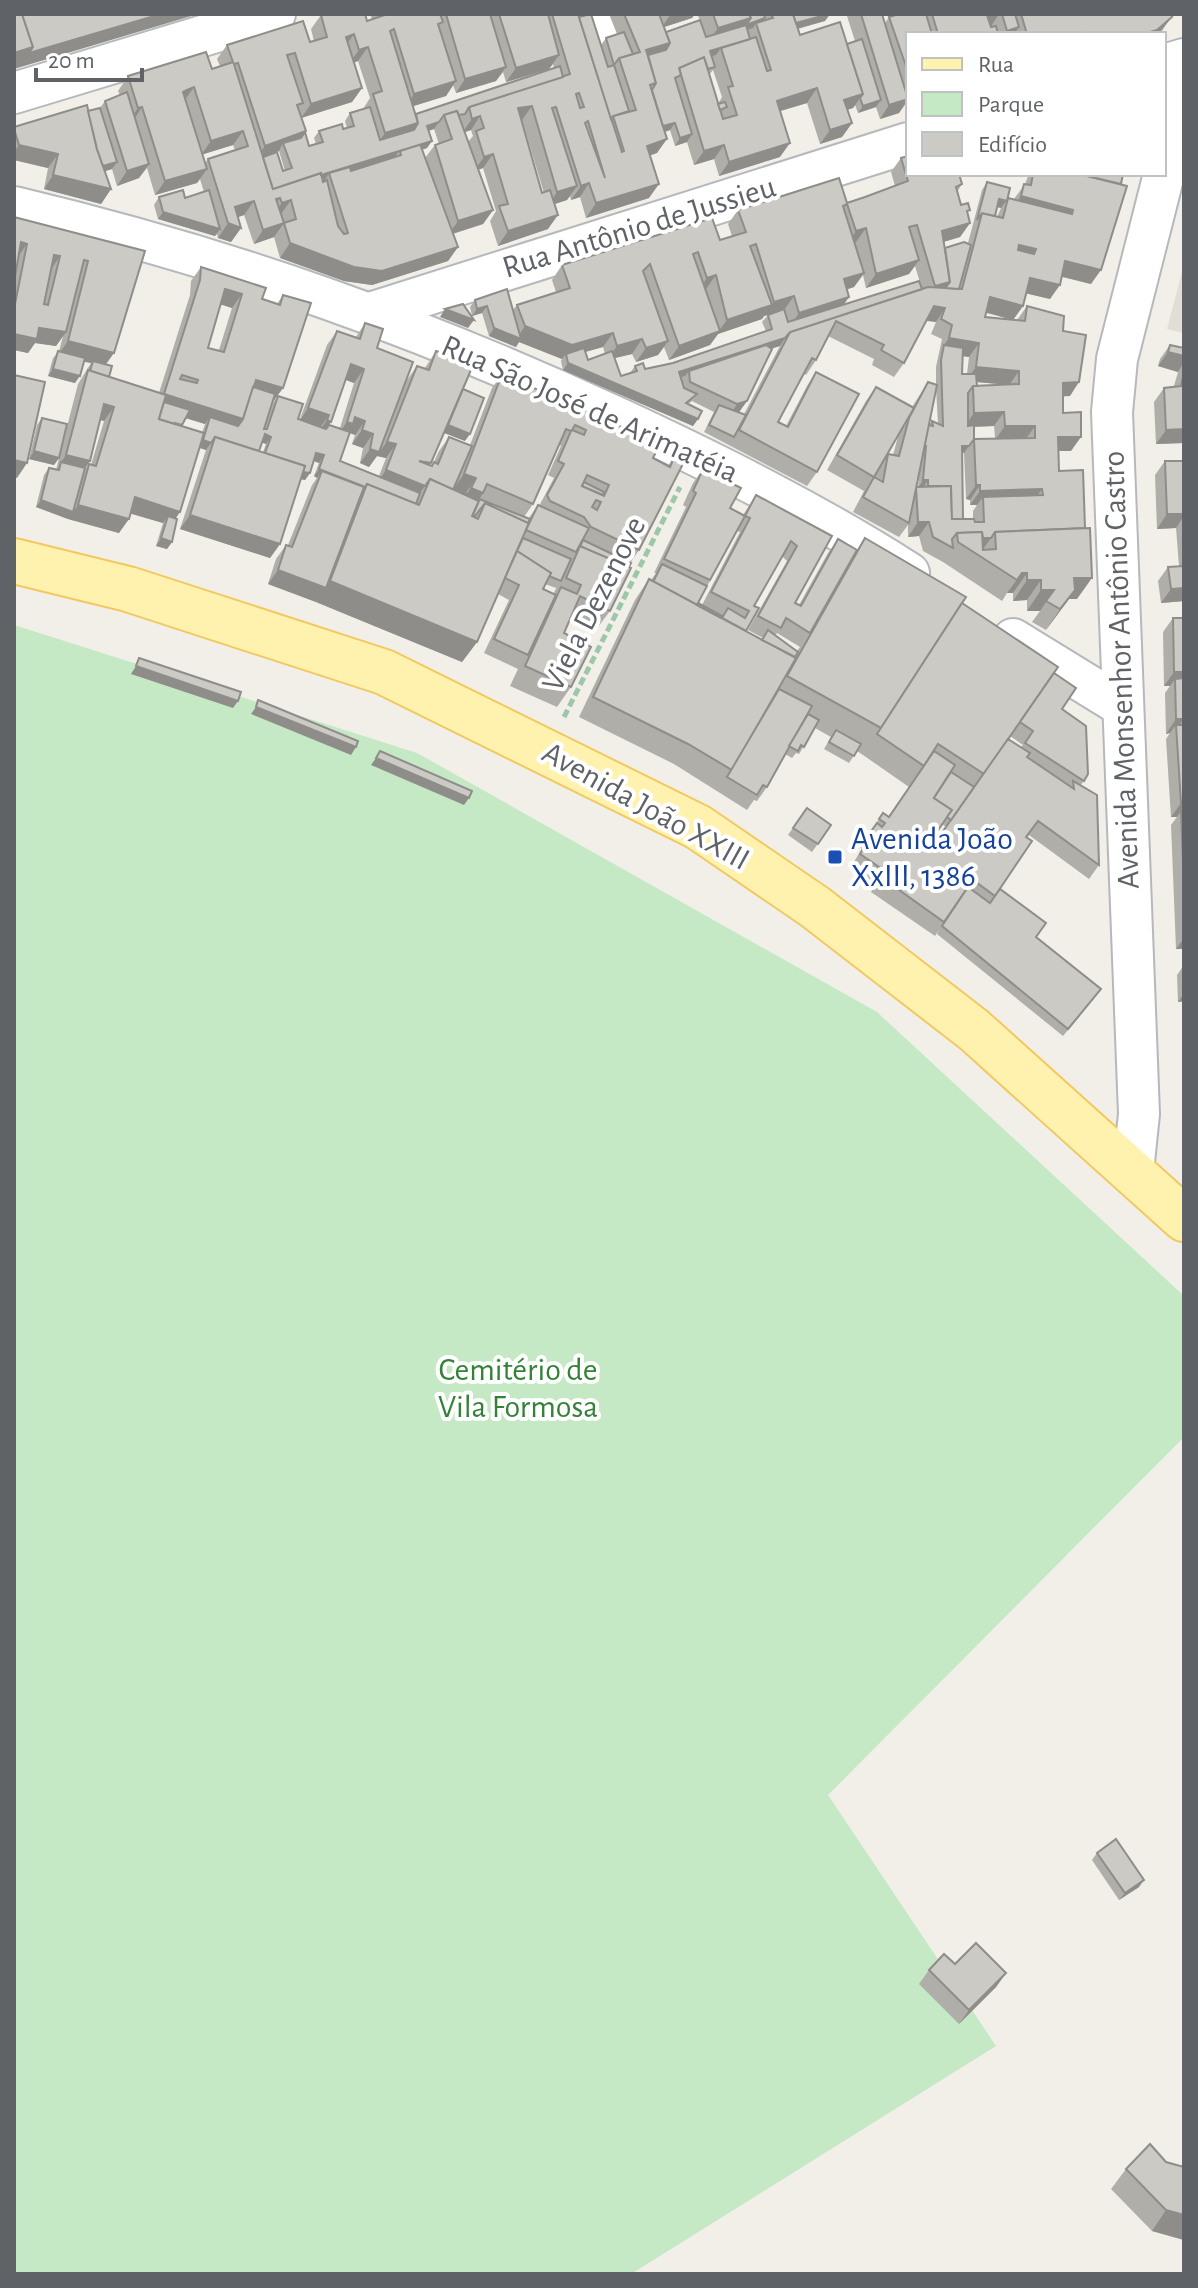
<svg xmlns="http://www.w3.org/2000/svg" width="1198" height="2288" viewBox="0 0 1198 2288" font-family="'Alegreya Sans',sans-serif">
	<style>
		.education { fill: #e1ded6 }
		.green { fill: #c5e8c5 }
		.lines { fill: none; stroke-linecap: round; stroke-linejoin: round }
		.minor-casing { stroke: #b5b8bc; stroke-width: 44 }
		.major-casing { stroke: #f2c960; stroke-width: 48 }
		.path { stroke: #9cc7a9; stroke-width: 5; stroke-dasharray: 8 4; stroke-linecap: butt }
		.minor { stroke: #fff; stroke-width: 40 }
		.major { stroke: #fff2af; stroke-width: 44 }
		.wall { fill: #afaea9; fill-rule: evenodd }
		.shaded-wall { fill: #8f8d8a }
		.building { fill: #cccac5; stroke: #8f8d8a; stroke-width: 2; fill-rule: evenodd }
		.transit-dot { fill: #1a4fb4; stroke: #fff; stroke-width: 3 }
		.labels { text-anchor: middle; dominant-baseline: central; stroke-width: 8; stroke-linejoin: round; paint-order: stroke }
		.street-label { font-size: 32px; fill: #5f6368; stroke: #fff }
		.transit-label { font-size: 32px; fill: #164399; stroke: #fff; text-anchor: start }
		.park-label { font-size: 32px; fill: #348238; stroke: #fff }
	</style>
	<rect width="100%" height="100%" fill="#f1efe8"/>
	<polygon class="education" points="1184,264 1184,333 1167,329"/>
	<polygon class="green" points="14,625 417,753 877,1012 1184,1296 1184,1437 828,1795 996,2046 631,2274 14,2274"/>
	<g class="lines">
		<defs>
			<g id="minor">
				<polyline points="601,14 607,31"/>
				<polyline points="1164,65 1184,59"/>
				<polyline points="14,93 275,14"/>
				<polyline points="1164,174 1184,96"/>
				<path d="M14,207C229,258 420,326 620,419C719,465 817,514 909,573"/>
				<polyline points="370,313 908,143"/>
				<polyline points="1013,639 1122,706"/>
				<polyline points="1133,1171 1139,1114 1112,412 1117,359 1164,174"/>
			</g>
			<polyline id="major" points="14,561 128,589 384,672 698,827 815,907 974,1030 1184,1219"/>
		</defs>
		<use href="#minor" class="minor-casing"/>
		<use href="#major" class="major-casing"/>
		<polyline class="path" points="564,717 680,487"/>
		<use href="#minor" class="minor"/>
		<use href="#major" class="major"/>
	</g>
	<g class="wall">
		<path d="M370,14H591L601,45L606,38L617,34L609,14H695L692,18L664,27L666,32L700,20L697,14H830L825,21L798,29L800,35L847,44L855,41L847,16L849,14H882L885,23L889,17L895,15L894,14H1173L1162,31L1158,34H908V114L905,105L899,113L880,119L876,107L858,113L855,105L853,108L847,110L852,123L842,137L820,144L807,103L780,111V157L719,176L714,159L694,165L687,142L675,146L670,130L665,132L657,153L650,155L649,198L586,218L580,197L571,200L570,196L567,200L555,204L548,229L498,246L490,221L496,211L483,168L478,170L493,210L483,224L453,234L458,247L448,261L372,285L344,281L280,258L274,237L254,244L244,215L238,217L241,228L231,242L218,238L217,234L215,236L158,219L154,205L159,197L185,198L204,192L200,179L197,183L155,195L147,168L139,178L117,186L112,169L105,171L111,189L101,204L44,189L48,168L14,160V127L100,108L105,101L120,95L118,91L128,76L212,69L220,66L217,59L227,45L310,42L314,41L311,29L321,15L366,16H365L367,21L372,19ZM358,61L370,98L363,109L350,113L345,121L347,128L319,131L314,138L316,144L309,146L301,118L352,102L362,88L354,63ZM553,64L554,68L416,114L413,106L446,96L453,85L456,93L496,81L503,72L506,82L549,69ZM713,70L722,97L718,104L709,75ZM522,120L544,193H542ZM434,129L439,144L435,145L425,158L422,150L427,148L428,131ZM471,130L473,136L468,142L465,132ZM233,145L235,150L208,159L205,163L202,154ZM279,151L285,171H283L267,155Z"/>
		<path d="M901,158L962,184L957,192L961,205L967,213L970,223L960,237L944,242L945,248L968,243L982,190L987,182L1007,199H1014L1025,184L1029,174H1123L1091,284L1062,277L1050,299L1026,293L1023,306L1013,320L986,312L985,317L1017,320L1027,306L1063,331L1070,396H1063V413L1071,451H1058L1059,471L1077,599H1069L1046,630L1032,622L1040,611H1027V600L1013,601V593H1007L1002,601L943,562L923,551L919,536L908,537V525L899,537L853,512L864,491L827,470L866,401L876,387L912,407L928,382L936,384V367L942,339L931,334L936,322L926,321L904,363L894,377L872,365L874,359L828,336L816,360L806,375L804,374L778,422L786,426L807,386L816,372L817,472L807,486L704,432L714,412L692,401L688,404L698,419L693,426L563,370L561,361L562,359L519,342L516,347L489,336L482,313L472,316L470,307L475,300L513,310L517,305L556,292L552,280L562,265L720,240L732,236L728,224L738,210L847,203L865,197L895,186L891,172ZM997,207L1001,208L997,217L995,216ZM915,266L922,289L844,304L849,297L847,289L854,287L863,275L866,288L909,274ZM768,315L762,322L766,331L673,363L645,369L635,366L630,373L621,376L614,358L632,354L636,362L658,355L664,347L669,360L710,345L718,334L762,319L764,316ZM780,346L744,414L739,412L747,401L771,348ZM603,347L605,354L588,360L585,352ZM963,356L969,357L967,374H962ZM977,382L1009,385L977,386ZM936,387L938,424L932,421L928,425ZM994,426L995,438L974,439V427ZM899,433L893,455L888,454L884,460ZM962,453H964L966,499L970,500V505H977L973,511V519H963ZM920,468L918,487L916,488Z"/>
		<path d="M14,217L145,251L105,364L109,377L159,393L190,295L191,281L201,267L262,299L277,304L283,295V388L272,402L264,429L273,403L278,396L300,419L327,345L337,331L356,337L365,323L377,348L394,412L407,380L417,366L425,368L436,351L463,389L465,441L444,433L430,465L432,466L439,451L449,437L470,445L492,388L502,374L668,466L675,455L639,550L631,562L610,611L595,631L570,619L564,633L571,687L557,707L510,686L518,669L484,653L509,600L498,594L477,642L462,662L316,602L268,584L276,559L286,545H288L312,485L317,478L314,476L319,463L314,461L310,473L305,480L300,479L280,544L270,558L180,529L206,450L199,448L180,512L175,519L172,542L167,549L156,546L163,523L130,513L119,533L68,519L36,507L44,475L49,468L56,470L59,458L54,465L29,459L37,425L42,418L62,446L78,384L91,363L84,362L75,383L48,376L53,358L59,351L63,336L56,346L35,343L28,353L14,350ZM221,304L232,308L219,350L208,348ZM346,380L354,383L340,428L329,425ZM186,418L205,424L202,433L181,426ZM100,420L104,421L91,465L89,464L84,471L90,461ZM350,433L355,435L352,444L363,448L360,463L369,467L377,456L386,458L379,476L340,461ZM262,442L266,444L263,452L259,451ZM559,444L561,446L548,475L554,478L539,506L538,505L528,519L524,517L533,504ZM545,584L556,588L557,587L553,594L543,589Z"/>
		<polygon points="1184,344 1184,443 1156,444 1154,402 1164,388 1174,386 1178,372 1158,366 1160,359 1170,345 1183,348"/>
		<polygon points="1165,461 1184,461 1184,601 1161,603 1158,581 1168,567 1179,566 1176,528 1157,529 1155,475"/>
		<path d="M703,469L730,508L743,515L756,495L832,536L795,603L799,605L828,553L838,539L857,550L865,538L962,603L1054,673L1062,709L1088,774L1081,785L1099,865L1089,879L1029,835L1000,889L1036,938L1096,996L1063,1036L937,934L939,930L935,936L871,892L875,885L850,868L862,849L860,848L883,813L888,817L909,787L863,755L857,751L849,763L824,749L831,737L815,728L799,754L796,753L792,758L785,754L767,787L757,801L754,800L747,810L674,764L579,717L635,600L649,579L651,580L656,573H654L686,507L683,505L693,483ZM737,531L740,532L702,605L698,603ZM782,556L787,561L748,630L763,638L762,639L746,631L754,606ZM777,633L800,647L797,651L775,636ZM1010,736L1023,745L1021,747L1008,739ZM942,824L946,827L929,851L925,849Z"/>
		<polygon points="1173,618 1184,618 1184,949 1176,949 1171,825 1177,817 1171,817 1166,739 1170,733 1166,734 1165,693 1170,686 1164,686 1163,632"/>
		<polygon points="807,808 831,825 812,852 788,835"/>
		<polygon points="1184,965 1184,1001 1178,1002 1177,975"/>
		<polygon points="1097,1853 1139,1887 1119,1900 1092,1860"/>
		<polygon points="955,1964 1006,1973 996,1987 959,2024 919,1984 929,1970"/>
		<polygon points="1150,2144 1184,2240 1152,2231 1111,2189 1126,2169"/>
	</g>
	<g class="shaded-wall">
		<polygon points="161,14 198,14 14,69 14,53 33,47"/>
		<polygon points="671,14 695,14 692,18 661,28"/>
		<polygon points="830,14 825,21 784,32 790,25"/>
		<polygon points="992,14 999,14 991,26 987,15"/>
		<polygon points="1172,17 1158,34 1143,34"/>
		<polygon points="751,18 765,18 760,25 756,23 753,28 708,42 718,28"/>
		<polygon points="1019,27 1014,34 1005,34 1007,31"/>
		<polygon points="354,34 344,48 346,37"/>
		<polygon points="670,43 660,57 643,62 646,50"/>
		<polygon points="368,47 358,61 349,64 359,50"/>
		<polygon points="721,48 716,55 705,58 710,51"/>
		<polygon points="559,55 549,69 506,82 516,68"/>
		<polygon points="506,67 496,81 456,93 465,79"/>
		<polygon points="456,81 446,96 404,109 414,94"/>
		<polygon points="194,87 184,101 183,92 187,90"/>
		<polygon points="362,88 352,102 301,118 311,104"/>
		<polygon points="817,88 807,103 767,115 777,101"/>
		<polygon points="863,94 853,108 834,114 844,100"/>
		<polygon points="908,99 899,113 880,119 889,105"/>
		<polygon points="881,100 876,107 858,113 863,106"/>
		<polygon points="532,106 522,120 518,108"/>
		<polygon points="142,107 133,121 128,122 138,108"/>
		<polygon points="480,116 471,130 462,133 472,119"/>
		<polygon points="439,122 434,129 422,133 427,126"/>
		<polygon points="418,123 408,137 375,147 385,133"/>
		<polygon points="675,123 670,130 658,134 663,126"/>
		<polygon points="852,123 842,137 820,144 830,130"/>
		<polygon points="243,131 233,145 201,155 211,141"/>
		<polygon points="306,131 296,145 283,143 279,151 255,160 265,146"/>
		<polygon points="692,134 687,142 675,146 680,138"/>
		<polygon points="667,139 657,153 637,160 647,146"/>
		<polygon points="432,141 427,148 400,156 400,151"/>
		<polygon points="790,143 780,157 719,176 729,162"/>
		<polygon points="19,145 58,154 48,168 14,160 14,152"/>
		<polygon points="724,145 714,159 694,165 704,151"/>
		<polygon points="399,151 394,158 331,178 329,173 325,180 280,198 270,212 275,199 319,176"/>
		<polygon points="493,154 483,168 474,171 484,157"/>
		<polygon points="117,162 112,169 90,176 95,168"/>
		<polygon points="149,164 139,178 117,186 127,171"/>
		<polygon points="207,169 197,183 155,195 165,181"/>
		<polygon points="53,175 111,189 101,204 44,189"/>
		<polygon points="589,183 580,197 571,200 581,186"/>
		<polygon points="659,184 649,198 586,218 596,203"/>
		<polygon points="577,186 567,200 548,206 557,192"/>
		<polygon points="1021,196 1073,210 1063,224 1011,211"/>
		<polygon points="999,199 1006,201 1001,208 994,206"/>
		<polygon points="291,200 281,214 272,217 282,203"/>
		<polygon points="254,201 244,215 227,221 235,207"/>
		<polygon points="493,210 483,224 448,235 458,221"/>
		<polygon points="163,212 220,229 215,236 158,219"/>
		<polygon points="558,215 548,229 498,246 508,231"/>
		<polygon points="228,223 241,228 231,242 218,238"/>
		<polygon points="284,223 274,237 254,244 263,230"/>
		<polygon points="970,223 960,237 932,245 942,231"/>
		<polygon points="866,228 856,242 846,245 856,231"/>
		<polygon points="21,242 27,244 17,258"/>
		<polygon points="290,243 458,247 448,261 372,285 344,281 280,258"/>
		<polygon points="1019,245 1036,249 1026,263 1009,259"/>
		<polygon points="54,255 60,256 50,271"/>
		<polygon points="919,260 909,274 866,288 876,274"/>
		<polygon points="1065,261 1101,270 1091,284 1056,275"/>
		<polygon points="864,273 854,287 834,294 844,279"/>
		<polygon points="716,275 706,289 697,292 707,278"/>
		<polygon points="1030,278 1060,285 1050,299 1020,292"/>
		<polygon points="950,282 940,296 925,300 935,286"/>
		<polygon points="225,289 242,294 232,308 216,303"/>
		<polygon points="794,296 784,310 764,316 762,319 718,334 710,345 669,360 679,346 718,332 727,320 771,305 774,302"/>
		<polygon points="849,297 839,311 789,327 799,313"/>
		<polygon points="990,297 1023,306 1013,320 980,311"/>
		<polygon points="487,306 482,313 472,316 477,309"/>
		<polygon points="934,306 945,308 936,322 924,320"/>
		<polygon points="445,309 474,320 468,328 440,317"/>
		<polygon points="525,326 613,333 603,347 567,357 566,354 562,359 519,342 516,347 489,336 494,328 517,338"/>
		<polygon points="39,328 66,332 56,346 35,343 28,353 14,350 14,334"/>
		<polygon points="785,338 780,346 690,375 689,371 685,376 674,379 679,372"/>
		<polygon points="949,338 979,343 969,357 942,353 944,345 939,352"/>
		<polygon points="642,339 632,354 607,360 617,346"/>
		<polygon points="68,341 114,353 104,367 93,361 91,363 58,355"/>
		<polygon points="668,341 658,355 636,362 646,348"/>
		<polygon points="1168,352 1184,356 1184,362 1178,372 1158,366"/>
		<polygon points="568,363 698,419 693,426 563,370"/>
		<polygon points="351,364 364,369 354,383 341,378"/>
		<polygon points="976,367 1019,371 1009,385 966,381"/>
		<polygon points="53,369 80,376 75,383 48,376"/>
		<polygon points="256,380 283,388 273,402 248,394"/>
		<polygon points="1079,382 1070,396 1053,397 1063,383"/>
		<polygon points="164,394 243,419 233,433 210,417 205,424 159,410"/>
		<polygon points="747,401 737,415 728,418 737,404"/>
		<polygon points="104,404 114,407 104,421 95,418"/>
		<polygon points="308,408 329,415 319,429 299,422"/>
		<polygon points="1004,412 994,426 964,427 974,413"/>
		<polygon points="355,417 365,421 355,435 347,432 337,436 347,422"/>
		<polygon points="327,420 331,422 321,436 317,434"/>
		<polygon points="447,425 470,434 465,441 442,432"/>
		<polygon points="1005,426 1035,426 1025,440 995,440"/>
		<polygon points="1184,429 1184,443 1156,444 1166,430"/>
		<polygon points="362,430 373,434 363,448 352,444"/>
		<polygon points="265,434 271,437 266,444 260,442"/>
		<polygon points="1058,437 1081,437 1071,451 1048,451"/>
		<polygon points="203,440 211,443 206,450 198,447"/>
		<polygon points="387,442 396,444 386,458 377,456 369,467 360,463 370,449 379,452"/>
		<polygon points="962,446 969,446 964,453 957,453"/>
		<polygon points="34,451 59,458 54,465 29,459"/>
		<polygon points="316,453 324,455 319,463 311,460"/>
		<polygon points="66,455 90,461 80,475 61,462"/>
		<polygon points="14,460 27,463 17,478 14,477"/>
		<polygon points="279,466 310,473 305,480 274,473"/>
		<polygon points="319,469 363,486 322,471 317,478 314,476"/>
		<polygon points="386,470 425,486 415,500 376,484"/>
		<polygon points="464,474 476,478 466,493 454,488"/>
		<polygon points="923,480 928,480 923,488 918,488"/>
		<polygon points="976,485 980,485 970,500 966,499"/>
		<polygon points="471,488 483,493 474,508 461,502"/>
		<polygon points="1042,489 1032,503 983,497 977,505 970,505 980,491"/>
		<polygon points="135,497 180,512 170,526 168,516 163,523 125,512"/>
		<polygon points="41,500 73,512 78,505 129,519 119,533 68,519 36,507"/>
		<polygon points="1167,514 1184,514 1184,516 1176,528 1157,529"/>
		<polygon points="190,515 280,544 270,558 180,529"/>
		<polygon points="918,522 929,522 919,536 908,537"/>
		<polygon points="161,538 172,542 167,549 156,546"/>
		<polygon points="991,538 981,552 957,539"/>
		<polygon points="278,570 326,588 316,602 268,584"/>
		<polygon points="1022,573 1027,573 1013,593 1007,593"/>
		<polygon points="1074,578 1092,578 1077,599 1069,599 1046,630 1060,609"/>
		<polygon points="1027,580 1041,580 1027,600 1013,601"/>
		<polygon points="330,581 477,642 462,662 316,602"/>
		<polygon points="1184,588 1184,601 1161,603 1171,589"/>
		<polygon points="1041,590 1054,590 1040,611 1027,611"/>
		<polygon points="136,666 238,701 233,708 131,674"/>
		<polygon points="1174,672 1184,672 1184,686 1175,679 1170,686 1164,686"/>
		<polygon points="256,707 356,747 351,755 251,714"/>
		<polygon points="1176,719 1184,719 1176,730 1176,725 1170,733 1166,734"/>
		<polygon points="376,758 469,798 464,805 371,765"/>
		<polygon points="1181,803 1184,803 1184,817 1181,811 1177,817 1171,817"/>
		<polygon points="1184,938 1184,949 1176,949"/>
		<polygon points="1184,993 1184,1001 1178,1002"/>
		<polygon points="1144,1880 1139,1887 1119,1900 1125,1893"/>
		<polygon points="1006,1973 996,1987 959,2024 969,2010"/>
		<polygon points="1166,2210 1184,2215 1184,2240 1152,2231"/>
	</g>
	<g class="building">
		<polygon points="14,14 22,14 33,47 14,53"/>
		<polygon points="22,14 161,14 29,53 33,47"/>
		<path d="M324,14H365L367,21L385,15V14H440L443,22L438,24L456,81L414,94L394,29L390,31L418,123L385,133L373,94L382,91L368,47L359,50L354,34L346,37L362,88L311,104L295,53L287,55L303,103L297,105L306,131L265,146L238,63L234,64L273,189L321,173L323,182L327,180L338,226L344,234L348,233L329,173L350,167L351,171L401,155L400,151L420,144L458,247L382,271L354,267L290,243L284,223L263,230L254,201L235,207L241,228L228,223L208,159L248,146L243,131L211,141L194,87L187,90L183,92L207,169L165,181L142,107L138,108L128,76L206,52L212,69L233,62L227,45L303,21L310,42L327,37L321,15ZM280,198L282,203L291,200L296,219L284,223L276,199Z"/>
		<polygon points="446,14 490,14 506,67 465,79"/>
		<polygon points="499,14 548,14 559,55 516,68"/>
		<path d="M552,14H578L622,152L624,151L613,116L636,110L619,58L640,52L624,14H659L670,43L646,50L656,83L650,85L667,139L647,146L659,184L596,203L589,183L581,186L556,107L552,108L577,186L557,192L532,106L518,108L542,193L550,190L558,215L508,231L499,206L508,204L493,154L484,157L476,131L484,128L480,116L472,119L469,107L570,74ZM579,93L584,107L580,108L576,94ZM588,121L605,178L585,123Z"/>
		<polygon points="591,14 608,67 614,65 629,111 613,116 611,119 579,17"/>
		<polygon points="713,14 749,14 751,18 718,28"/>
		<polygon points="749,14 764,14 765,18 746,25 751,18"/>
		<polygon points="771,14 793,14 800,35 840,22 863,94 844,100 852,123 830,130 817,88 777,101 790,143 729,162 724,145 704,151 679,68 704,57 723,119 737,115 728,87 733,86 721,48 756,37 767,71 771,70 756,23 773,18"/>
		<polygon points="793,14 829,14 796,23"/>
		<polygon points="861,14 882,14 908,99 889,105"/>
		<polygon points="899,14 926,14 932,34 908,34 908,72 889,17"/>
		<polygon points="932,14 992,14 987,15 991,27 996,26 998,34 938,34"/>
		<polygon points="1002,14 1015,14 1019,27 1007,31"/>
		<polygon points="1021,14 1173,14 1172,17 1157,30 1143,34 1085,34 1084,32 1077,34 1027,34"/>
		<polygon points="700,20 706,37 746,25 750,39 710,51 715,67 708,69 704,57 679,68 681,75 675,78 692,134 680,138 675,123 663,126 652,90 656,83 648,55 666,50 670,43 666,32"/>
		<polygon points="624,32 633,54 619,58 614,65 606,38"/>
		<polygon points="862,39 881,100 863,106 860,98 863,94 847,44"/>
		<polygon points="560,66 563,77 469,107 465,114 459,115 457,111 444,115 439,122 427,126 432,141 321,175 321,173 273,189 263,157 277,152 283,171 292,168 283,143 301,138 305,132 309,146 323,142 319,131 342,124 343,129 354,126 350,113 370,107 380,140 414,130 418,123 416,114"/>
		<polygon points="127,92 149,164 127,171 105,101"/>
		<polygon points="725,102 727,107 720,110 718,104"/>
		<polygon points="87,105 97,149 111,189 53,175 58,154 19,145 14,129 14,127"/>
		<polygon points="100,108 117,162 103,166 97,149 88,111"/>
		<polygon points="457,111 493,210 458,221 435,145 452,139 444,115"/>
		<polygon points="908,156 908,174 959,174 962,184 956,187 961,205 968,203 970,210 967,211 970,223 942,231 950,282 935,286 917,225 909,227 919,260 876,274 866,228 856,231 847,204 843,206 864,273 844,279 849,297 799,313 794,296 774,302 756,244 750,246 772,305 727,320 716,275 707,278 698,252 693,254 720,331 679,346 650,264 643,271 668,341 646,348 642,339 617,346 613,333 572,345 525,326 517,305 570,288 562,265 712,218 720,240 746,232 738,210 839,178 847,203 865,197 908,181 901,158"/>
		<path d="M1033,174H1079L1127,186L1101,270L1065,261L1060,285L1030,278L1023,306L990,297L985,317L1025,321L1027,306L1064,316L1063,331L1086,335L1079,382L1063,383V413L1081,412V437H1058L1059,471L1083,470L1085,528L995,532L991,538H983L982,532L957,533L952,539L953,548L933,537L929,522H918L916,487L951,486L952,519H974L975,522H984L983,497L1043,495L1042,489L980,491V485H976L974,439L1035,438V426H1005L1004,412L974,413L973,386L1019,384V371L976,367L979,343L949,338L952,325L941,319L945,308L934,306L904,363L881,350L884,345L836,321L816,360L812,358L778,422L788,427L816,372L859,394L817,472L739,430L790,332L928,287L962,289L982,213L1003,218L1008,198L1072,214L1073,210L1021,196L1024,184L1031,185ZM1019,245L1036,249L1034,254L1018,250Z"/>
		<polygon points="1079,174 1123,174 1121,184"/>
		<polygon points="987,182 1010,188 1007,201 999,199 995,216 982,213 977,220"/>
		<polygon points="183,190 185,198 209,190 220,229 163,212 159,197"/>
		<path d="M14,217L145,251L114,353L68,341L88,261L84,260L66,332L39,328L37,339L14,334V309L27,244L21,242L14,282ZM54,255L60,256L48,305L44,304Z"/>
		<polygon points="964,242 971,245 959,289 945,288 950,282 945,248"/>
		<path d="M201,267L266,288L262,299L280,305L283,295L311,303L283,388L256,380L243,419L164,394L200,280ZM225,289L242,294L224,352L208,348ZM182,375L198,380L197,383L180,379Z"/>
		<polygon points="919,281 922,289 790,332 785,338 679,372 684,388 697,394 686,403 702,411 698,419 568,363 566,354 584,348 588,360 612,351 621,376 637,371 635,366 643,363 645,369 673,363 772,329 768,315 784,309 788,322"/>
		<polygon points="507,289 521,339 494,328 487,306 477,309 475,300"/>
		<polygon points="463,304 474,320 445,309"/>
		<polygon points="365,323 383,329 377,348 413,362 379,452 370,449 373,434 362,430 365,421 355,417 353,424 347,422 364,369 351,364 331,422 327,420 329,415 308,408 337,331 360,339"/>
		<polygon points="766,345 772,349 747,401 737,404 690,382 689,371"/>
		<polygon points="944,345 963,348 962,374 976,374 977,386 973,386 968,393 968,426 974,425 974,439 969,446 962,446 963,519 952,519 951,486 928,486 928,480 923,480 926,446 924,446 928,425 933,426 932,421 943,426 941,360"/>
		<polygon points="1170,345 1184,348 1184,356 1168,352"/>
		<polygon points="58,351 85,358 80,376 53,369"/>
		<polygon points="436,351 474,363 431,463 419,461 432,466 434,462 438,464 449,437 472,446 453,490 430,479 425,486 386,470 396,444 387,442 417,366 429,370"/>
		<polygon points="93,361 112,366 109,377 90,371"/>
		<polygon points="88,370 166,395 159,419 204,433 180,512 135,497 129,519 78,505 89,464 96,466 114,407 104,404 90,461 66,455"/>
		<polygon points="1184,372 1184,429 1166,430 1164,388 1181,386"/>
		<path d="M502,374L660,444L653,458L670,467L675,455L685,460L639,550L591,527L584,517L550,501L547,495L564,464L558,461L571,431L566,429L533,504L487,484L483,493L471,488L476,478L464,474ZM575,425L586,430L584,435L572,430ZM587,475L609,485L604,496L582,486ZM596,500L601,502L597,510L592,507Z"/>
		<polygon points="14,375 45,382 27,463 14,460"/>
		<polygon points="928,382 937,385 909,523 863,497 874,477 883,482 888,454 899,456 909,418"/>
		<polygon points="253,387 275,394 264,429 267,429 278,396 303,404 298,419 326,429 329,425 350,432 340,461 420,493 416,504 367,484 363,490 364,487 363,486 319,469 324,455 316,453 310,473 303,472 305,466 265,453 271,437 265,434 259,451 215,437 211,443 203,440 210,417 238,426 243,419"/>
		<polygon points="876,387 914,408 874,477 837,455"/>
		<polygon points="463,389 484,398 470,434 448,425"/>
		<polygon points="164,402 190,410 182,425 175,423 175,424 159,419"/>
		<polygon points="719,405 746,415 734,437 709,425"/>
		<polygon points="42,418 67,424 59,458 34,451"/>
		<polygon points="215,437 305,466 280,544 190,515"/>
		<polygon points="1165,461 1184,461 1184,514 1167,514"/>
		<polygon points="61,462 85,468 73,512 41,500 49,468 59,470"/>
		<polygon points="703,469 741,488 730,508 745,516 710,580 664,559 696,493 693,491"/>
		<polygon points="322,471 364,487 326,588 278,570 286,545 292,547"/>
		<polygon points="430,479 479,501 472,516 478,519 485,503 529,523 477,642 330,581 367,484 419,505"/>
		<polygon points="584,482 604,492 603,495 582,486"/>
		<polygon points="454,489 530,519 528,523 485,503 475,516 473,515 479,501"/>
		<polygon points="756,495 832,536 795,603 801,606 838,539 857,550 810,633 786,618 781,628 758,616 797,546 791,541 754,606 759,608 746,631 722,618 728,608 745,618 749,611 711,592 750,518 745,516"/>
		<polygon points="538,505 589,528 576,552 526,530"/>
		<polygon points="168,516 177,519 172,542 161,538"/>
		<polygon points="1090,528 1092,578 1074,578 1075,590 1060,609 1046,601 1054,590 1041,590 1041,580 1027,580 1027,573 1022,573 1017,580 958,542 957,533 982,532 983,550 996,549 995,532"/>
		<polygon points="523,538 571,559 561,581 549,576 551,573 517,551"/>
		<polygon points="865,538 966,597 881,728 787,676"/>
		<polygon points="583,540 631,563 629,567 580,547"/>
		<polygon points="580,546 631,568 610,611 580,596 564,633 591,647 571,687 525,666 561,587 577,594 581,585 566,578"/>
		<polygon points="517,551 551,573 543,589 556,595 528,655 494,639 519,585 505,578"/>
		<polygon points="662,564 707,586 697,605 653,582"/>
		<polygon points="1184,566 1184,588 1171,589 1168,567"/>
		<polygon points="649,579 796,658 732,770 688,744 593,697"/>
		<polygon points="698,603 722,616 721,618 697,605"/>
		<polygon points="962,603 1058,667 984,774 938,744 924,766 877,734"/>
		<polygon points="1173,618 1184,618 1184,672 1174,672"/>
		<polygon points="768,630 798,652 795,657 762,640"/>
		<polygon points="139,658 241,692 238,701 136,666"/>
		<polygon points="1054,673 1076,688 1062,709 1086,726 1088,774 1084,781 1025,743 1033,731 1020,722"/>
		<polygon points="1184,678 1184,719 1176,719 1175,679"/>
		<polygon points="779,689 812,706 767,787 763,785 757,795 727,777"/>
		<polygon points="258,700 358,741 356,747 256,707"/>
		<polygon points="808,714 819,720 804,747 801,745 798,751 789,746"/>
		<polygon points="1176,725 1184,725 1184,803 1181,803"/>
		<polygon points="836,730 861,744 854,756 829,742"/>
		<polygon points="1008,739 1030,753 1027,757 1074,789 1073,781 1097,795 1099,865 1038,821 1026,837 1032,841 995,896 973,880 944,922 881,877 885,871 860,854 869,839 873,842 876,837 870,833 877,823 882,827 885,823 879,819 883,813 889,817 934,751 955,765 934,798 952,810 925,849 929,851"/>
		<polygon points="380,751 472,791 469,798 376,758"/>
		<polygon points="951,772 974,787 951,820 947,817 952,810 934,798"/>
		<polygon points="807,808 831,825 818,844 793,828"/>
		<polygon points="1181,811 1184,811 1184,885"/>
		<polygon points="968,887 990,903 1000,889 1046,923 1036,937 1101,989 1068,1029 942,926"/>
		<polygon points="1116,1839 1144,1880 1125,1893 1097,1853"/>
		<polygon points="976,1943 1006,1973 969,2010 929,1970 944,1954 955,1964"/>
		<polygon points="1150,2144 1166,2162 1184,2167 1184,2215 1166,2210 1126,2169"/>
	</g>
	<rect class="transit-dot" x="827" y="849" width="16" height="16" rx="4"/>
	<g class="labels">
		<g class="street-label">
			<text transform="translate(639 227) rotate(-17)">Rua Antônio de Jussieu</text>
			<text transform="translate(590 409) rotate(24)">Rua São José de Arimatéia</text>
			<text transform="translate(594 604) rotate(-63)">Viela Dezenove</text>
			<text transform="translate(1121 670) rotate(-92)">Avenida Monsenhor Antônio Castro</text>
			<text transform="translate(646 806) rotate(29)">Avenida João XXIII</text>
		</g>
		<g class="transit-label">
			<text x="851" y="839">Avenida João<tspan x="851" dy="37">XxIII, 1386</tspan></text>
		</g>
		<g class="park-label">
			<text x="518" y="1370">Cemitério de<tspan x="518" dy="37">Vila Formosa</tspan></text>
		</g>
	</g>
	<rect width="1198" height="2288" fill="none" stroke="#5f6368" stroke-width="32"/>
	<rect x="906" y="32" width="260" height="144" fill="#ffffff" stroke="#bfc1c3" stroke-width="2"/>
	<rect x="922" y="58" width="40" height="12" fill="#fff2af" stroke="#bfc1c3" stroke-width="2"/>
	<text x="978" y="72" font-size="24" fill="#5f6368">Rua</text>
	<rect x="922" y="92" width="40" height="24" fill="#c5e8c5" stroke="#bfc1c3" stroke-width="2"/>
	<text x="978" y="112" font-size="24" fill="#5f6368">Parque</text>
	<rect x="922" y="132" width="40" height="24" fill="#cccac5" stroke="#bfc1c3" stroke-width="2"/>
	<text x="978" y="152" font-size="24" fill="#5f6368">Edifício</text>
	<path d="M36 68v12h106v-12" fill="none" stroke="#5f6368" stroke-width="4"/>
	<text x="48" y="68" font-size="24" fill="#5f6368" stroke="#ffffff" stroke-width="6" paint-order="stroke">20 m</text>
</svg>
